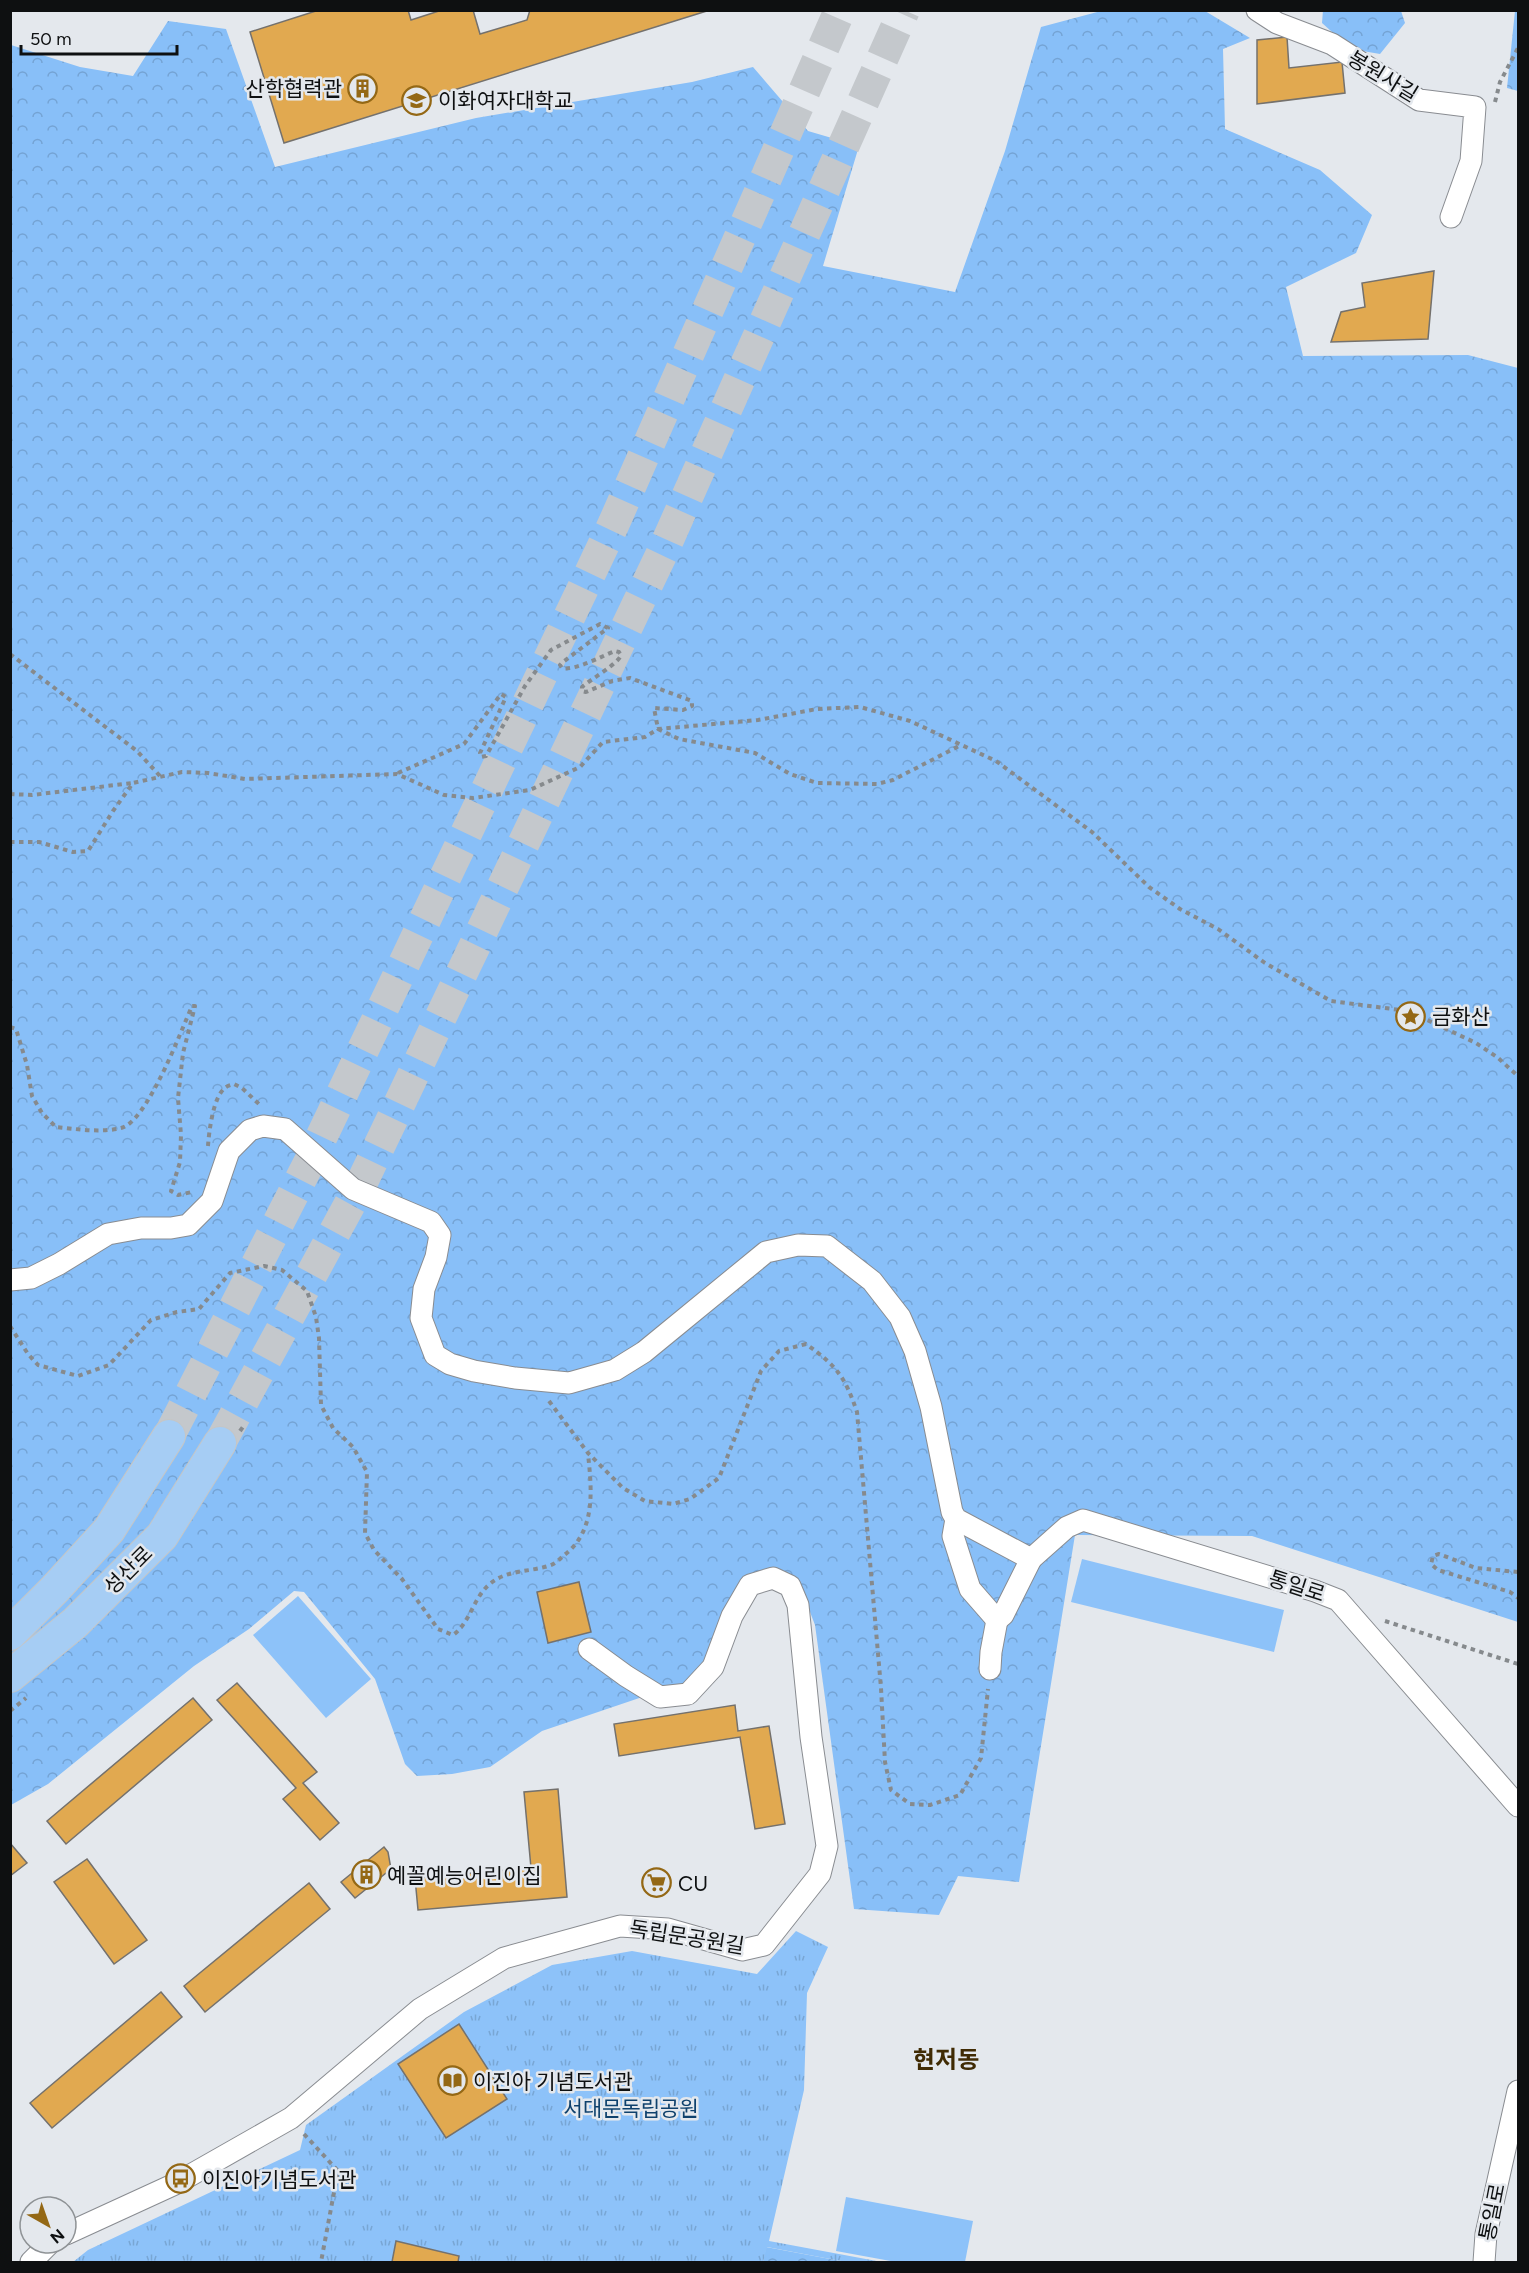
<svg xmlns="http://www.w3.org/2000/svg" width="1529" height="2273" viewBox="0 0 1529 2273" font-family="Figtree,'Noto Sans KR',sans-serif">
	<style>
		.grass { fill: #8dc2f9 }
		.forest { fill: url(#forest-crowns) }
		.park { fill: url(#park-tufts) }
		.building { fill: #e1a950; stroke: #74716d; stroke-width: 1.5 }
		.lines { fill: none; stroke-linecap: round; stroke-linejoin: round }
		.primary-tunnel { stroke: #c4c8cc; stroke-width: 32; stroke-dasharray: 32 16; stroke-linecap: butt }
		.minor-casing { stroke: #898c91; stroke-width: 23 }
		.primary-casing { stroke: #c5c6c6; stroke-width: 34 }
		.path { stroke: #868a8d; stroke-width: 4; stroke-dasharray: 4.5 4.5; stroke-linecap: butt }
		.minor { stroke: #fff; stroke-width: 21 }
		.primary { stroke: #a6cdf4; stroke-width: 32 }
		.labels { text-anchor: middle; dominant-baseline: central; stroke-width: 5; stroke-linejoin: round; paint-order: stroke }
		.street-label { font-size: 21px; fill: #0e1011; stroke: #e4e8ed }
		.poi-label { font-size: 21px; fill: #0e1011; stroke: #e4e8ed; text-anchor: start }
		.park-label { font-size: 21px; fill: #0e416d; stroke: #e4e8ed }
		.quarter-label { font-size: 24px; font-weight: bold; fill: #402b04; stroke: #e4e8ed }
	</style>
	<defs>
		<pattern id="forest-crowns" width="20" height="18" patternUnits="userSpaceOnUse" patternTransform="scale(1.5)"><rect width="20" height="18" fill="#88bff8"/><path d="M2 6a3 3 0 1 1 6 0M12 15a3 3 0 1 1 6 0" fill="none" stroke="#74a3d4"/></pattern>
		<pattern id="park-tufts" width="24" height="20" patternUnits="userSpaceOnUse" patternTransform="scale(1.5)"><rect width="24" height="20" fill="#8dc2f9"/><path d="M3 7l-1-3M5 7V3M7 7l1-3M15 17l-1-3M17 17v-4M19 17l1-3" fill="none" stroke="#78a6d4"/></pattern>
	</defs>
	<rect width="100%" height="100%" fill="#e4e8ed"/>
	<g class="grass">
		<polygon points="1082,1559 1284,1610 1274,1652 1071,1602"/>
		<polygon points="298,1596 371,1679 326,1718 253,1635"/>
		<polygon points="846,2197 973,2221 965,2262 896,2262 836,2251"/>
	</g>
	<g class="forest">
		<polygon points="1323,10 1401,11 1405,23 1380,54 1351,49 1322,23"/>
		<polygon points="1101,11 1205,11 1250,38 1223,49 1225,129 1320,170 1372,215 1356,253 1286,287 1303,356 1468,355 1518,368 1518,1622 1252,1536 1075,1535 1019,1882 958,1876 939,1915 854,1909 815,1625 797,1578 779,1569 745,1579 708,1663 687,1686 660,1691 542,1731 490,1767 452,1774 417,1776 405,1764 375,1679 304,1592 294,1591 249,1629 194,1666 48,1784 11,1805 11,45 80,67 133,76 168,21 226,29 275,167 476,118 692,82 753,67 808,131 859,146 823,266 955,292 1005,151 1041,27"/>
		<polygon points="1515,11 1518,11 1518,91 1507,88"/>
		<polygon points="766,2247 846,2262 763,2262"/>
	</g>
	<polygon class="park" points="796,1931 828,1947 807,1993 804,2090 769,2241 882,2262 846,2262 767,2247 763,2262 73,2262 88,2250 300,2150 306,2125 464,2012 552,1965 632,1951 757,1974"/>
	<g class="building">
		<polygon points="319,10 408,10 411,20 442,10 473,10 480,34 527,20 530,10 710,10 284,143 250,32"/>
		<polygon points="1287,37 1289,68 1342,62 1345,93 1257,104 1257,40"/>
		<polygon points="1434,271 1428,339 1331,342 1341,312 1365,307 1362,283"/>
		<polygon points="579,1582 591,1632 548,1643 537,1592"/>
		<polygon points="237,1683 317,1772 303,1783 339,1823 320,1840 283,1799 296,1788 217,1700"/>
		<polygon points="193,1698 212,1720 66,1844 47,1821"/>
		<polygon points="735,1705 738,1731 769,1726 785,1824 755,1829 740,1737 619,1756 614,1724"/>
		<polygon points="558,1789 567,1897 418,1910 415,1878 531,1868 524,1792"/>
		<polygon points="10,1843 27,1863 10,1876"/>
		<polygon points="384,1847 388,1852 391,1869 355,1898 341,1882"/>
		<polygon points="87,1859 147,1940 114,1964 54,1882"/>
		<polygon points="309,1883 330,1909 205,2012 184,1986"/>
		<polygon points="161,1992 182,2017 52,2128 30,2103"/>
		<polygon points="459,2024 507,2099 446,2138 398,2064"/>
		<polygon points="396,2241 459,2256 458,2262 392,2262"/>
	</g>
	<g class="lines">
		<g class="primary-tunnel">
			<polyline points="169,1436 310,1161 614,523 840,10"/>
			<polyline points="220,1443 364,1178 663,551 904,10"/>
		</g>
		<defs>
			<g id="minor">
				<polyline points="1257,10 1277,23 1332,44 1419,100 1475,107 1471,161 1451,217"/>
				<polyline points="10,1280 31,1278 59,1264 108,1234 141,1228 171,1228 188,1225 212,1201 229,1151 250,1130 263,1126 285,1129 353,1189 431,1222 440,1235 436,1257 424,1289 421,1318 435,1355 450,1364 474,1371 515,1378 569,1383 615,1370 644,1352 766,1252 798,1245 827,1246 872,1281 900,1317 915,1351 931,1407 952,1512 956,1519 1031,1559 1067,1527 1083,1520 1315,1591 1338,1600 1518,1806"/>
				<polyline points="956,1519 953,1536 970,1589 997,1620 1003,1615 1031,1559"/>
				<polyline points="990,1669 991,1652 997,1620"/>
				<polyline points="66,2234 175,2184 291,2118 420,2009 504,1958 620,1926 668,1929 742,1950 764,1945 820,1874 827,1846 811,1737 798,1605 790,1586 773,1578 750,1585 732,1616 713,1667 688,1694 660,1697 626,1676 589,1649"/>
				<polyline points="31,2262 50,2243"/>
				<polyline points="1484,2262 1486,2234 1518,2091"/>
			</g>
			<g id="primary">
				<polyline points="10,1634 55,1589 109,1530 169,1436"/>
				<polyline points="10,1676 75,1623 162,1536 220,1443"/>
			</g>
		</defs>
		<use href="#minor" class="minor-casing"/>
		<use href="#primary" class="primary-casing"/>
		<g class="path">
			<polyline points="1495,102 1500,82 1518,48"/>
			<polyline points="10,654 137,751 160,776"/>
			<path d="M398,773L464,744L501,694L506,697L480,753L481,757L486,756L525,686L551,650L600,624L608,628L563,662L560,665L562,668C575,671 602,656 615,651L619,652L621,655C618,664 591,679 582,687V691L586,692L612,681L630,678L692,701V706L683,710L654,708L658,729L679,739L755,753L790,774L817,783L877,784L893,780L961,745"/>
			<polyline points="10,794 32,795 132,783"/>
			<polyline points="10,842 39,842 73,852 88,851 113,811 133,783 182,772 208,773 245,779 397,774 444,795 473,798 530,790 580,767 603,742 645,737 658,729 758,720 817,709 860,707 910,721 996,761 1092,832 1149,887 1180,909 1218,929 1265,963 1331,1001 1408,1011 1476,1043 1497,1057 1518,1076"/>
			<path d="M10,1027L16,1029L27,1065L32,1096L42,1113L56,1127C76,1129 101,1133 121,1128C147,1122 181,1031 192,1006H195L183,1053L178,1098L181,1135L180,1162L171,1191L178,1195L192,1192"/>
			<path d="M208,1146C209,1132 213,1097 225,1088C227,1086 231,1085 234,1084L242,1088L261,1106"/>
			<path d="M10,1326L28,1354L38,1365L78,1376L109,1365L151,1320L177,1312L199,1309L230,1273L264,1266L282,1270L307,1291L316,1317L319,1338L321,1405L333,1428L353,1447L367,1472L365,1533L374,1550L402,1579L438,1629L453,1635C471,1622 473,1597 491,1583C507,1570 529,1572 548,1566C554,1565 559,1560 563,1556C596,1532 592,1491 588,1454"/>
			<path d="M549,1401L588,1453L623,1488L645,1501L673,1504L690,1499L719,1478L761,1371L779,1351L806,1344C837,1366 845,1377 857,1412L881,1688L885,1762L891,1790L910,1804L930,1805L960,1795L981,1758L988,1689"/>
			<polyline points="240,1431 245,1424"/>
			<polyline points="1518,1572 1476,1568 1439,1554 1433,1556 1431,1564 1438,1570 1510,1592 1518,1598"/>
			<polyline points="1385,1621 1518,1664"/>
			<polyline points="10,1711 26,1698"/>
			<polyline points="304,2134 338,2171 321,2262"/>
		</g>
		<use href="#minor" class="minor"/>
		<use href="#primary" class="primary"/>
	</g>
	<defs>
		<symbol id="building-ring" viewBox="-11 -11 22 22"><circle r="9.5" fill="#e4e8ed" stroke="#946815" stroke-width="1.5"/><path d="M-4-6H4V6H1V3H-1V6H-4ZM-2.5-4.3h1.7v1.8h-1.7ZM.8-4.3h1.7v1.8H.8ZM-2.5-1h1.7V.8h-1.7ZM.8-1h1.7V.8H.8Z" fill="#946815"/></symbol>
		<symbol id="university-ring" viewBox="-11 -11 22 22"><circle r="9.5" fill="#e4e8ed" stroke="#946815" stroke-width="1.5"/><path d="M0-5L7-2L0 1L-7-2ZM-4 1L0 2.5L4 1V4Q0 6-4 4Z" fill="#946815"/></symbol>
		<symbol id="sight-ring" viewBox="-11 -11 22 22"><circle r="9.5" fill="#e4e8ed" stroke="#946815" stroke-width="1.5"/><path d="M0-6L1.8-2.2L6-1.7L2.9 1.2L3.7 5.4L0 3.3L-3.7 5.4L-2.9 1.2L-6-1.7L-1.8-2.2Z" fill="#946815"/></symbol>
		<symbol id="supermarket-ring" viewBox="-11 -11 22 22"><circle r="9.5" fill="#e4e8ed" stroke="#946815" stroke-width="1.5"/><path d="M-6-5.5h2.5l.6 2H6L4.5 2H-2.5L-4.4-4H-6ZM-1.5 3.2a1.3 1.3 0 1 0 .1 0ZM3 3.2a1.3 1.3 0 1 0 .1 0Z" fill="#946815"/></symbol>
		<symbol id="library-ring" viewBox="-11 -11 22 22"><circle r="9.5" fill="#e4e8ed" stroke="#946815" stroke-width="1.5"/><path d="M-6-4Q-3-5.5-.7-3.5V5Q-3 3-6 4ZM6-4Q3-5.5 .7-3.5V5Q3 3 6 4Z" fill="#946815"/></symbol>
		<symbol id="bus-ring" viewBox="-11 -11 22 22"><circle r="9.5" fill="#e4e8ed" stroke="#946815" stroke-width="1.5"/><path d="M-5-6H5V4H4V6H2V4H-2V6H-4V4H-5ZM-3.5-4V0h7V-4ZM-3.5 1.2v1.5H-2V1.2ZM2 1.2v1.5H3.5V1.2Z" fill="#946815"/></symbol>
	</defs>
	<g fill-rule="evenodd">
		<use href="#building-ring" x="346" y="72" width="33" height="33"/>
		<use href="#university-ring" x="400" y="84" width="33" height="33"/>
		<use href="#sight-ring" x="1394" y="1000" width="33" height="33"/>
		<use href="#building-ring" x="350" y="1858" width="33" height="33"/>
		<use href="#supermarket-ring" x="640" y="1866" width="33" height="33"/>
		<use href="#library-ring" x="436" y="2064" width="33" height="33"/>
		<use href="#bus-ring" x="164" y="2162" width="33" height="33"/>
	</g>
	<g class="labels">
		<g class="street-label">
			<text transform="translate(1383 76) rotate(31)">봉원사길</text>
			<text transform="translate(128 1570) rotate(-45)">성산로</text>
			<text transform="translate(1297 1586) rotate(18)">통일로</text>
			<text transform="translate(687 1937) rotate(9)">독립문공원길</text>
			<text transform="translate(1492 2212) rotate(-79)">통일로</text>
		</g>
		<g class="poi-label">
			<text x="342" y="88" text-anchor="end">산학협력관</text>
			<text x="438" y="100">이화여자대학교</text>
			<text x="1432" y="1016">금화산</text>
			<text x="387" y="1875">예꼴예능어린이집</text>
			<text x="678" y="1883">CU</text>
			<text x="473" y="2081">이진아 기념도서관</text>
			<text x="202" y="2179">이진아기념도서관</text>
		</g>
		<g class="park-label">
			<text x="631" y="2108">서대문독립공원</text>
		</g>
		<g class="quarter-label">
			<text x="946" y="2059">현저동</text>
		</g>
	</g>
	<rect width="1529" height="2273" fill="none" stroke="#0e1011" stroke-width="24"/>
	<g transform="translate(48 2225) rotate(140)"><circle r="28" fill="#e4e8ed" stroke="#8e9295" stroke-width="1.5"/>
	<path d="M0-4.5L10 22L0 15L-10 22Z" fill="#946815"/>
	<text y="-9" font-size="16" font-weight="bold" text-anchor="middle" fill="#0e1011">N</text>
	</g>
	<path d="M21 45v9h156v-9" fill="none" stroke="#0e1011" stroke-width="3"/>
	<text x="30" y="45" font-size="18" fill="#0e1011" stroke="#e4e8ed" stroke-width="4.5" paint-order="stroke">50 m</text>
</svg>
